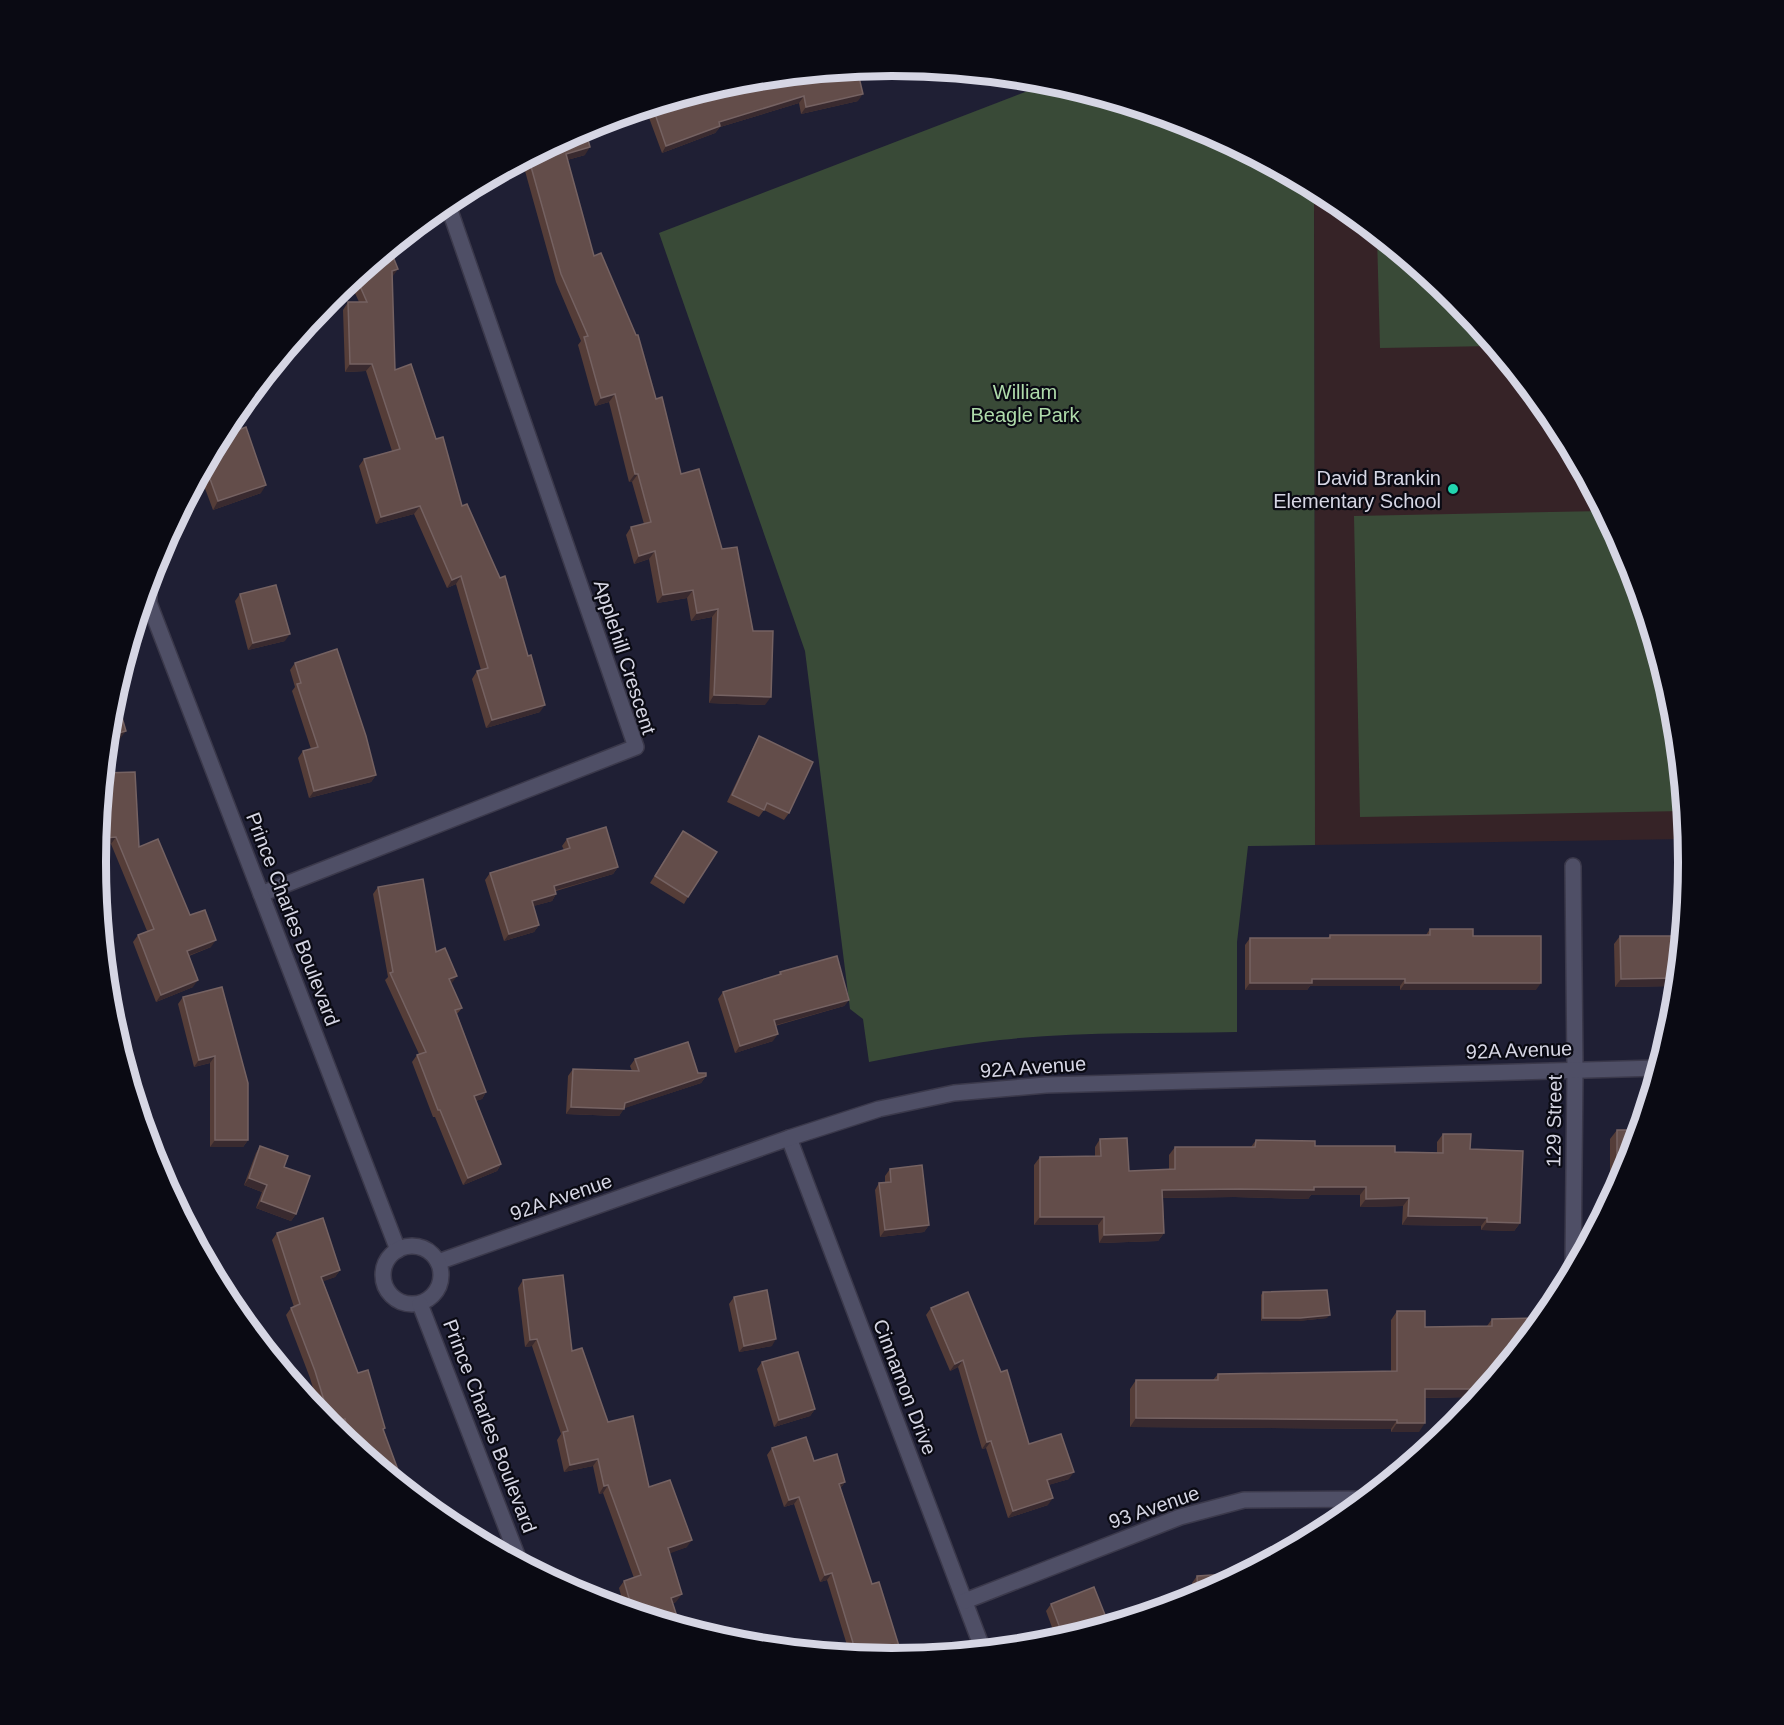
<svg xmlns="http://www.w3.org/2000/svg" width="1784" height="1725" viewBox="0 0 1784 1725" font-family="Helvetica,sans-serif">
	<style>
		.education { fill: #362327 }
		.green { fill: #394a37 }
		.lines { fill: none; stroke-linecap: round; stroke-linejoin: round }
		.minor-casing { stroke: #3b394b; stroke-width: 18 }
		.tertiary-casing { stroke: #3b394b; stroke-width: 18 }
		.minor { stroke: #4f4f66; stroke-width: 15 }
		.tertiary { stroke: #4f4f66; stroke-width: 15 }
		.wall { fill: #553d38 }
		.shaded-wall { fill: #392a2f }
		.building { fill: #634d4a; stroke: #756262; stroke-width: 1.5 }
		.poi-dot { fill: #22d5af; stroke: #0a0a13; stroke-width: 2 }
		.labels { text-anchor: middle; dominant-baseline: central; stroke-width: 4.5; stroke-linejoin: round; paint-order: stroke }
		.park-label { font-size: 20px; fill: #afdbab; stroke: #0a0a13 }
		.poi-label { font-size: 20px; fill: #d6d6e4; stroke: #0a0a13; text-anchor: end }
		.street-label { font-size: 20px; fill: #d6d6e4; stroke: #0a0a13 }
		.rim { fill: none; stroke: #d6d6e4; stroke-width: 8 }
	</style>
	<rect width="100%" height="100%" fill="#1f1f34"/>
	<polygon class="education" points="1314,189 1335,200 1455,300 1554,420 1628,558 1673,707 1686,839 1315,845"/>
	<g class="green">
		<path d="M1051,82L1197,127L1314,189L1315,845L1248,846L1237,942V1032C1158,1034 1078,1031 1000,1040C956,1045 913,1053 869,1062L863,1019L850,1009L805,651L659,233Z"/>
		<polygon points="1377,235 1455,300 1493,346 1380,348"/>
		<polygon points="1603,511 1628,558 1673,707 1683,811 1360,817 1354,516"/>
	</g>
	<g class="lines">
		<defs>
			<g id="minor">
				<polyline points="1573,866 1575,1069 1573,1269"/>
				<polyline points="261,894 636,747 447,202"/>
				<polyline points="789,1138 983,1650"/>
				<polyline points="438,1262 789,1138 879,1109 954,1093 1046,1085 1658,1068"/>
				<polyline points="965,1601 1180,1517 1244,1500 1366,1499"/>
			</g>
			<g id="tertiary">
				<polyline points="149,582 149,603 398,1250"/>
				<circle cx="412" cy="1275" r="29"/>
				<polyline points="420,1304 520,1563"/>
			</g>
		</defs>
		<use href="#minor" class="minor-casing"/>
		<use href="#tertiary" class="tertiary-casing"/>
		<use href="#minor" class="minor"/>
		<use href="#tertiary" class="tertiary"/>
	</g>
	<g class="wall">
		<polygon points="737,81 858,101 801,114 799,103 720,127 715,133 662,153 648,115 653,108"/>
		<polygon points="585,128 585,155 567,160 594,256 656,399 681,474 765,705 709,703 712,617 691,621 687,598 657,603 649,559 634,564 626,535 631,527 644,524 632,482 629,482 609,402 595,406 578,345 581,341 556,282 525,171 514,174 512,167"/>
		<polygon points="390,249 393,276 392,277 395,370 436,439 462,506 540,712 486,728 472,679 477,671 481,670 456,584 447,588 414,514 376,524 359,466 364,459 392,451 366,371 345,372 343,310 348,302 359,302 350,282"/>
		<polygon points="226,428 228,434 261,493 213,510 200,475"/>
		<polygon points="240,594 285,641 248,650 235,601"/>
		<polygon points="295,663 376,775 371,782 309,798 298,758 303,751 311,749 292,691 295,687 290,670"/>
		<polygon points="759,736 789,813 784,820 764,810 759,817 727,802 755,743"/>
		<polygon points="104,773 139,847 190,915 211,947 189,956 193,987 156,1002 133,942 138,935 147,931 111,844 100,845 100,831"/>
		<polygon points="678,838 688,897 684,904 650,883"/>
		<polygon points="567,839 618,867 613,874 556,891 556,894 552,901 533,906 539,925 534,932 504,941 485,880 490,873 564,850 562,846"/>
		<polygon points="378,887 436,952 452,983 450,983 462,1008 457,1014 486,1092 482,1099 475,1101 501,1164 497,1171 463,1185 435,1117 433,1117 412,1062 417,1055 419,1054 385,980 388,977 373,894"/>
		<polygon points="1430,929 1473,936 1536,990 1400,990 1400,986 1310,986 1307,990 1245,990 1245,945 1250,938 1328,938 1330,935 1426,935"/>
		<polygon points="1620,936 1681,936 1676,986 1615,987 1614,944"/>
		<polygon points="780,972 849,1000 844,1006 775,1026 773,1041 735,1053 718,999 723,992 778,975"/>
		<polygon points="183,997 248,1083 248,1140 243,1147 210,1147 210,1063 194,1067 178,1004"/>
		<polygon points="635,1059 698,1073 706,1076 701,1083 624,1108 619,1116 566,1114 568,1076 573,1069 632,1071 630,1066"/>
		<polygon points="1617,1130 1628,1168 1610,1200 1610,1139"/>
		<polygon points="1443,1134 1470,1149 1520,1223 1514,1231 1481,1230 1481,1226 1402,1225 1403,1206 1360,1207 1360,1195 1311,1195 1308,1199 1234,1197 1163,1198 1164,1233 1158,1241 1099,1243 1098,1225 1034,1225 1034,1165 1040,1157 1095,1156 1095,1147 1100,1139 1129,1171 1169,1169 1169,1155 1175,1147 1251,1147 1256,1140 1315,1146 1395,1152 1437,1153 1437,1142"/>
		<polygon points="260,1146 284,1167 296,1214 291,1221 256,1208 262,1192 244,1185 256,1153"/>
		<polygon points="890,1169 929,1225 924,1232 880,1237 875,1190 879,1183 885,1183 885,1176"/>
		<polygon points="277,1233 340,1270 335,1277 323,1281 358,1373 385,1428 383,1430 405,1489 343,1437 340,1426 332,1428 322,1418 310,1378 286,1315 291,1308 294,1307 272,1240"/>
		<polygon points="523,1280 572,1351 608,1422 687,1547 669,1553 676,1602 673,1603 680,1626 625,1610 619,1588 624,1581 634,1578 603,1493 599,1494 593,1466 564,1472 557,1440 561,1434 532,1346 525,1347 518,1288"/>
		<polygon points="1263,1292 1327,1318 1298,1321 1261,1321 1261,1295"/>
		<polygon points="734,1297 772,1346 739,1352 729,1304"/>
		<polygon points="931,1308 1029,1444 1069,1479 1048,1485 1048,1505 1008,1518 986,1448 982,1449 958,1367 950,1371 926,1315"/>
		<polygon points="1397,1311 1425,1327 1487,1326 1492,1319 1543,1318 1469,1408 1469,1397 1425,1398 1419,1432 1391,1432 1391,1429 1130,1427 1130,1389 1136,1380 1213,1380 1218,1374 1391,1371 1391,1320"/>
		<polygon points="762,1362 815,1409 810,1416 774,1427 757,1369"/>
		<polygon points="772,1448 814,1461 845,1482 840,1489 872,1584 899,1646 892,1659 850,1655 827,1580 820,1582 794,1504 784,1507 767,1455"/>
		<polygon points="1245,1573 1196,1598 1193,1600 1192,1583 1197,1576"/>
		<polygon points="1051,1604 1109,1625 1057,1641 1046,1611"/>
	</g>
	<g class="shaded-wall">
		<polygon points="863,94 858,101 801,114 806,107"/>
		<polygon points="804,96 799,103 720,127 715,133 662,153 666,146 719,122"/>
		<polygon points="590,147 585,155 560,162 566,154"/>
		<polygon points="530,163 525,171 514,174 520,166"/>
		<polygon points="398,269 393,276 386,279 392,271"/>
		<polygon points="350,364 372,364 366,371 345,372"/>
		<polygon points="615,394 609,402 595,406 601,398"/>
		<polygon points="635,474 638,474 632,482 629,482"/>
		<polygon points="266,485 261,493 213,510 218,501"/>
		<polygon points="420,506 414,514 376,524 381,517"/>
		<polygon points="655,551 649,559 634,564 639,556"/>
		<polygon points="461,576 456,584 447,588 452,580"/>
		<polygon points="693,590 687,598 657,603 663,595"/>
		<polygon points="718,609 712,617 691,621 697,613"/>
		<polygon points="290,634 285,641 248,650 253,643"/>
		<polygon points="714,695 771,697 765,705 709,703"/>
		<polygon points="545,705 540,712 486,728 492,720"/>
		<polygon points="126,731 119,740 107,744 108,736"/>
		<polygon points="376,775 371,782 309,798 314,791"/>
		<polygon points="99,824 105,824 100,831 99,831"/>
		<polygon points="116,837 111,844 100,845 105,838"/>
		<polygon points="618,867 613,874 549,892 554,886"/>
		<polygon points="556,894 552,901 527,908 532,901"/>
		<polygon points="539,925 534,932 504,941 509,934"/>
		<polygon points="216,940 211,947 182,958 187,951"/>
		<polygon points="457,976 452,983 444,986 449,979"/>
		<polygon points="1677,978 1676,986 1615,987 1621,979"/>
		<polygon points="1312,979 1405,979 1400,986 1310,986 1307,990 1245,990 1250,983"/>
		<polygon points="198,980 193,987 156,1002 161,995"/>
		<polygon points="1405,983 1541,983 1536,990 1400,990"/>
		<polygon points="849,1000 844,1006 769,1027 774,1020"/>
		<polygon points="778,1034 773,1041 735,1053 740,1046"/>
		<polygon points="215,1056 210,1063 194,1067 199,1060"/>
		<polygon points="706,1076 701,1083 622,1109 624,1109 619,1116 566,1114 571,1107 625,1103"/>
		<polygon points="486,1092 482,1099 469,1103 474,1096"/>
		<polygon points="215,1140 248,1140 243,1147 210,1147"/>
		<polygon points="501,1164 497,1171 463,1185 468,1178"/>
		<polygon points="249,1178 267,1185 262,1192 244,1185"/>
		<polygon points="1314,1187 1366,1187 1360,1195 1311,1195 1308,1199 1234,1197 1157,1198 1162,1190"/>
		<polygon points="1409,1198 1403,1206 1360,1207 1366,1199"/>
		<polygon points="261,1201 296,1214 291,1221 256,1208"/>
		<polygon points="1408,1216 1487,1218 1481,1226 1402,1225"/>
		<polygon points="1040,1217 1104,1217 1098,1225 1034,1225"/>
		<polygon points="1487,1222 1520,1223 1514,1231 1481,1230"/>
		<polygon points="929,1225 924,1232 880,1237 885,1230"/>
		<polygon points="1164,1233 1158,1241 1099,1243 1104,1235"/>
		<polygon points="340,1270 335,1277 316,1284 321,1277"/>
		<polygon points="1330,1315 1327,1318 1298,1321 1261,1321 1263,1318"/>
		<polygon points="537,1339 532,1346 525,1347 530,1340"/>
		<polygon points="776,1339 772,1346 739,1352 744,1346"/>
		<polygon points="963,1360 958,1367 950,1371 955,1364"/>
		<polygon points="1425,1389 1475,1389 1469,1397 1419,1398"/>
		<polygon points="815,1409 810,1416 774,1427 779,1420"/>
		<polygon points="1136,1418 1397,1420 1391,1429 1130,1427"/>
		<polygon points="345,1419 340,1426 332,1428 329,1426 331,1423"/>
		<polygon points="1397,1423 1425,1423 1419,1432 1391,1432"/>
		<polygon points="991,1441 986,1448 982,1449 987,1442"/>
		<polygon points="598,1459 593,1466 564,1472 570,1465"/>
		<polygon points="1074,1472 1069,1479 1042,1487 1047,1480"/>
		<polygon points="845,1482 840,1489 839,1484"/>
		<polygon points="608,1485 603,1493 599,1494 604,1486"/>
		<polygon points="799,1497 794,1504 784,1507 789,1500"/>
		<polygon points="1053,1498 1048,1505 1008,1518 1013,1511"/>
		<polygon points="692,1540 687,1547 663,1556 668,1548"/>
		<polygon points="832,1573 827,1580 820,1582 825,1575"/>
		<polygon points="682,1594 676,1602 666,1605 671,1598"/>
	</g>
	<g class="building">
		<polygon points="857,69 863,94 806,107 804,96 719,122 720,126 666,146 653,108 737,81"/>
		<polygon points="585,128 590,147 566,154 594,256 601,253 636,335 638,335 656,399 662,397 681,474 699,469 722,549 737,547 753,631 773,631 771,697 714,695 718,609 697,613 693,590 663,595 655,551 639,556 631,527 651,522 638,474 635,474 615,394 601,398 584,337 588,336 561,274 530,163 520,166 519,163"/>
		<polygon points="390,249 398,269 392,271 395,370 411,364 436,439 443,437 462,506 467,504 500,578 505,576 528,656 531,655 545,705 492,720 477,671 488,668 461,576 452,580 420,506 381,517 364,459 400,449 372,364 350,364 348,302 367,302 356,277"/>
		<polygon points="246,427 266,485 218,501 205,465 226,428 228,434"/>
		<polygon points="276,585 290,634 253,643 240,594"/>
		<polygon points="337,649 366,736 376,775 314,791 303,751 318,747 297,684 301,683 295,663"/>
		<polygon points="115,694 126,731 108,736 111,707"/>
		<polygon points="759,736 813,762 789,813 767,803 764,810 732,795"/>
		<polygon points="135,772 139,847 158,839 190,915 205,910 216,940 187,951 198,980 161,995 138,935 154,929 116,837 105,838 105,824 99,824 104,773"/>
		<polygon points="606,827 618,867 554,886 556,894 532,901 539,925 509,934 490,873 570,848 567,839"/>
		<polygon points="683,831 717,852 688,897 655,876"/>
		<polygon points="423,879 436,952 445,948 457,976 449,979 462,1008 455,1010 486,1092 474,1096 501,1164 468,1178 440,1110 438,1110 417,1055 426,1052 390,973 393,972 378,887"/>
		<polygon points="1430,929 1473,929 1473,936 1541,936 1541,983 1405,983 1405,979 1312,979 1312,983 1250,983 1250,938 1330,938 1330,935 1430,935"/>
		<polygon points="1620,936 1681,936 1677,978 1621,979"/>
		<polygon points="837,956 849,1000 774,1020 778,1034 740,1046 723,992 781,974 780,972"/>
		<polygon points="222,987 248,1083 248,1140 215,1140 215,1056 199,1060 183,997"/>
		<polygon points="688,1042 698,1073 706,1073 706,1076 625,1103 624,1109 571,1107 573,1069 639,1071 635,1059"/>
		<polygon points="1617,1130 1639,1130 1628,1168 1617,1188"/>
		<polygon points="1443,1134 1471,1134 1470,1149 1523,1151 1520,1223 1487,1222 1487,1218 1408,1216 1409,1198 1366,1199 1366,1187 1314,1187 1314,1190 1240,1189 1162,1190 1164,1233 1104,1235 1104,1217 1040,1217 1040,1157 1101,1156 1100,1139 1127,1138 1129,1171 1175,1169 1175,1147 1255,1147 1256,1140 1315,1141 1315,1146 1395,1146 1395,1152 1443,1153"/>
		<polygon points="260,1146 288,1156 284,1167 310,1176 296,1214 261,1201 267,1185 249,1178"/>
		<polygon points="922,1165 929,1225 885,1230 879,1183 891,1182 890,1169"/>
		<polygon points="323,1218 340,1270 321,1277 358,1373 368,1370 385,1428 383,1429 405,1489 352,1445 345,1419 331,1423 315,1371 291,1308 300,1304 277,1233"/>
		<polygon points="563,1275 572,1351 582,1348 608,1422 633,1416 649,1487 670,1480 692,1540 668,1548 682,1594 671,1598 680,1626 633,1612 624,1581 641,1575 608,1485 604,1486 598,1459 570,1465 563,1432 568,1431 537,1339 530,1340 523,1280"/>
		<polygon points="767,1290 776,1339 744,1346 734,1297"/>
		<polygon points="1327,1290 1330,1315 1300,1318 1263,1318 1263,1292"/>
		<polygon points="968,1292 1001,1372 1007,1370 1029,1444 1061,1434 1074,1472 1047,1480 1053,1498 1013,1511 991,1441 987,1442 963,1360 955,1364 931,1308"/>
		<polygon points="1397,1311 1425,1311 1425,1327 1492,1326 1492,1319 1543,1318 1476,1401 1475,1389 1425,1389 1425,1423 1397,1423 1397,1420 1136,1418 1136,1380 1218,1380 1218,1374 1397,1371"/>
		<polygon points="798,1352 815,1409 779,1420 762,1362"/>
		<polygon points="806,1437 814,1461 837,1454 845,1482 839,1484 872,1584 879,1582 899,1646 896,1647 900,1658 892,1659 857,1656 832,1573 825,1575 799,1497 789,1500 772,1448"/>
		<polygon points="1245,1573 1198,1598 1197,1576"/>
		<polygon points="1094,1587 1109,1625 1064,1639 1051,1604"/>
	</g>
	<circle class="poi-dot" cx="1453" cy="489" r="6"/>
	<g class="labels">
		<g class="park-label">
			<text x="1025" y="392">William<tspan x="1025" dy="23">Beagle Park</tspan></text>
		</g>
		<g class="poi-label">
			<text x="1441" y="478">David Brankin<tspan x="1441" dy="23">Elementary School</tspan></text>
		</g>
		<g class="street-label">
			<text transform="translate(625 657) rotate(72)">Applehill Crescent</text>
			<text transform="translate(293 919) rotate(69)">Prince Charles Boulevard</text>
			<text transform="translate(1519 1050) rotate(-2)">92A Avenue</text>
			<text transform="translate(1033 1067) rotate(-4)">92A Avenue</text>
			<text transform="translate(1554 1121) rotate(-89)">129 Street</text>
			<text transform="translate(561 1197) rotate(-19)">92A Avenue</text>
			<text transform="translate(905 1387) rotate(69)">Cinnamon Drive</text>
			<text transform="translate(490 1426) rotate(69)">Prince Charles Boulevard</text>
			<text transform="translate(1154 1507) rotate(-19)">93 Avenue</text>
		</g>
	</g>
	<path d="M0 0H1784V1725H0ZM106 862a786 786 0 1 1 1572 0a786 786 0 1 1-1572 0Z" fill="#0a0a13" fill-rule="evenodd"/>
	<path class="rim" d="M106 862a786 786 0 1 1 1572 0a786 786 0 1 1-1572 0Z"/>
</svg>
